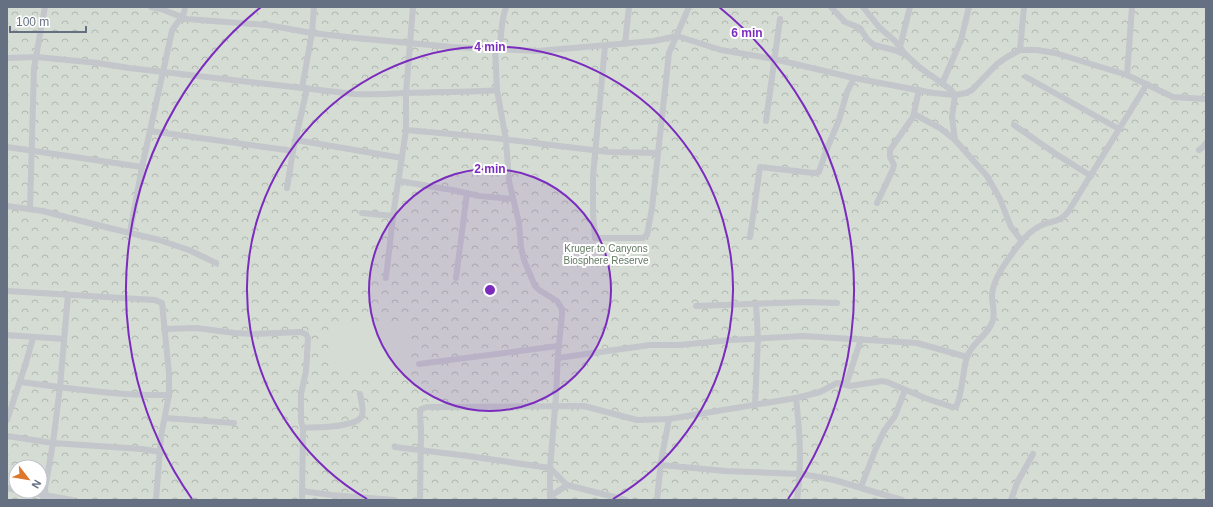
<svg xmlns="http://www.w3.org/2000/svg" width="1213" height="507" viewBox="0 0 1213 507" font-family="Helvetica,sans-serif">
	<style>
		.park { fill: url(#park-crowns); fill-rule: evenodd }
		.pitch { fill: #d5dcd3 }
		.lines { fill: none; stroke-linecap: round; stroke-linejoin: round }
		.minor { stroke: #c3c6ca; stroke-width: 6 }
		.ring { fill: none; stroke: #7b2cbf; stroke-width: 2 }
		.labels { text-anchor: middle; dominant-baseline: central; stroke-width: 4; stroke-linejoin: round; paint-order: stroke }
		.park-label { font-size: 10px; fill: #647964; stroke: #fff }
		.centre { fill: #7b2cbf; stroke: #fff; stroke-width: 2 }
		.ring-label { font-size: 12px; text-anchor: middle; font-weight: bold; fill: #7b2cbf; stroke: #fff; stroke-width: 4; stroke-linejoin: round; paint-order: stroke }
	</style>
	<defs>
		<pattern id="park-crowns" width="20" height="18" patternUnits="userSpaceOnUse"><rect width="20" height="18" fill="#d5dcd3"/><path d="M2 6a3 3 0 1 1 6 0M12 15a3 3 0 1 1 6 0" fill="none" stroke="#b0b7b1"/></pattern>
	</defs>
	<rect width="100%" height="100%" fill="#f5f5f2"/>
	<path class="park" d="M7,7H1206V500H7ZM16,467H40V491H16Z"/>
	<polygon class="pitch" points="330,323 410,323 410,366 330,367"/>
	<g class="lines">
		<g class="minor">
			<polyline points="151,7 161,9 187,19 267,25 312,33 356,38 452,47 538,51 654,41 677,36 721,50 774,59 854,78 933,93 955,95 966,93 972,90 997,64 1007,57 1020,50 1037,50 1055,53 1127,75 1173,97 1206,99"/>
			<polyline points="831,7 845,22 860,28 867,39 874,45 894,50 906,55"/>
			<polyline points="863,7 879,27 895,41 906,55 919,67 950,89 955,95 952,117 955,140 987,176 1000,199 1011,227 1022,241"/>
			<polyline points="625,44 629,7"/>
			<polyline points="605,46 593,176 593,213 595,238 643,238 647,235 652,208 669,53 689,7"/>
			<polyline points="900,47 910,7"/>
			<polyline points="495,48 497,90 506,140 509,181 519,223 521,247 524,260 535,286 539,290 557,301 562,309 562,315 558,354 556,396 550,468 550,500"/>
			<path d="M500,48C501,34 501,21 506,7"/>
			<polyline points="1020,50 1024,7"/>
			<path d="M7,58L37,57L98,63L129,68L354,94C372,95 389,94 407,93C437,91 467,93 497,90"/>
			<polyline points="1127,75 1132,7"/>
			<polyline points="1026,77 1119,129"/>
			<polyline points="942,84 961,40 969,7"/>
			<polyline points="302,88 312,33 314,7"/>
			<polyline points="914,114 940,128 955,140"/>
			<polyline points="766,121 780,19"/>
			<polyline points="1014,125 1056,154 1091,176"/>
			<polyline points="406,130 485,137 609,152 658,153"/>
			<polyline points="150,131 293,151"/>
			<polyline points="296,140 402,158"/>
			<polyline points="7,147 142,167"/>
			<polyline points="1199,150 1203,147 1206,143"/>
			<polyline points="399,181 452,190 479,196 513,199"/>
			<polyline points="287,188 293,151 307,88"/>
			<polyline points="877,203 893,169 894,165 890,157 890,150 913,117 919,90"/>
			<polyline points="7,206 43,211 89,223 159,240 189,250 216,263"/>
			<polyline points="30,209 34,68 45,7"/>
			<polyline points="362,213 393,216"/>
			<path d="M130,232L142,167L172,31C176,22 185,17 185,7"/>
			<polyline points="750,237 760,167 814,173 819,172 826,151 839,120 847,92 854,78"/>
			<polyline points="386,278 393,216 406,130 406,93 413,7"/>
			<polyline points="456,278 467,193"/>
			<polyline points="7,291 155,300 162,303 169,373 169,395 161,436 156,500"/>
			<polyline points="696,306 807,302 837,303"/>
			<polyline points="164,329 196,328 235,333 254,334 300,332 306,334 308,338 306,371 301,394 301,421 303,428 302,500"/>
			<polyline points="7,335 64,339"/>
			<polyline points="558,358 650,345 679,345 731,340 803,336 917,343 967,357"/>
			<polyline points="419,364 558,346"/>
			<path d="M20,382C69,388 119,396 169,395"/>
			<polyline points="846,385 861,339"/>
			<path d="M796,398C800,434 802,464 797,500"/>
			<polyline points="755,405 758,338 756,304"/>
			<polyline points="165,418 234,423"/>
			<polyline points="7,420 25,366 33,338"/>
			<path d="M303,428C315,427 356,428 362,416C364,409 361,400 360,394"/>
			<polyline points="7,436 53,443 142,449 160,452"/>
			<polyline points="395,447 468,456 550,468 567,485 626,500"/>
			<polyline points="661,465 726,471 801,474 819,477 834,480 902,500"/>
			<polyline points="861,487 876,448 884,431 895,416 905,390"/>
			<polyline points="7,488 16,490"/>
			<polyline points="22,491 72,500"/>
			<polyline points="302,491 331,495 394,500"/>
			<polyline points="551,496 567,485"/>
			<polyline points="43,500 53,443 60,387 68,295"/>
			<path d="M420,500L421,430L420,413L421,409L427,407L584,406L637,420L669,419L796,398L820,392L837,383L850,386L882,381L887,382L925,398L952,407H956C963,392 962,373 967,357C972,342 989,335 993,320C995,311 992,303 992,295C993,278 1007,261 1017,247C1023,239 1032,229 1042,225C1053,220 1059,223 1068,212L1147,84"/>
			<polyline points="657,500 661,461 669,419"/>
			<polyline points="1011,500 1017,483 1033,454"/>
		</g>
	</g>
	<circle cx="490" cy="290" r="121" fill="#7b2cbf" fill-opacity=".12"/>
	<g class="ring">
		<circle cx="490" cy="290" r="121"/>
		<path d="M367 499A243 243 0 1 1 613 499"/>
		<path d="M192 499A364 364 0 0 1 261 7M719 7A364 364 0 0 1 788 499"/>
	</g>
	<g class="labels">
		<g class="park-label">
			<text x="606" y="248">Kruger to Canyons<tspan x="606" dy="12">Biosphere Reserve</tspan></text>
		</g>
	</g>
	<circle cx="490" cy="290" r="6" class="centre"/>
	<g class="ring-label">
		<text x="747" y="37">6 min</text>
		<text x="490" y="51">4 min</text>
		<text x="490" y="173">2 min</text>
	</g>
	<rect width="1213" height="507" fill="none" stroke="#657082" stroke-width="16"/>
	<g transform="translate(28 479) rotate(121)"><circle r="19" fill="#ffffff" stroke="#c1c6cd"/>
	<path d="M0-3L7 15L0 10L-7 15Z" fill="#dc772b"/>
	<text y="-6" font-size="11" font-weight="bold" text-anchor="middle" fill="#657082">N</text>
	</g>
	<path d="M10 26v6h76v-6" fill="none" stroke="#657082" stroke-width="2"/>
	<text x="16" y="26" font-size="12" fill="#657082" stroke="#ffffff" stroke-width="3" paint-order="stroke">100 m</text>
</svg>
